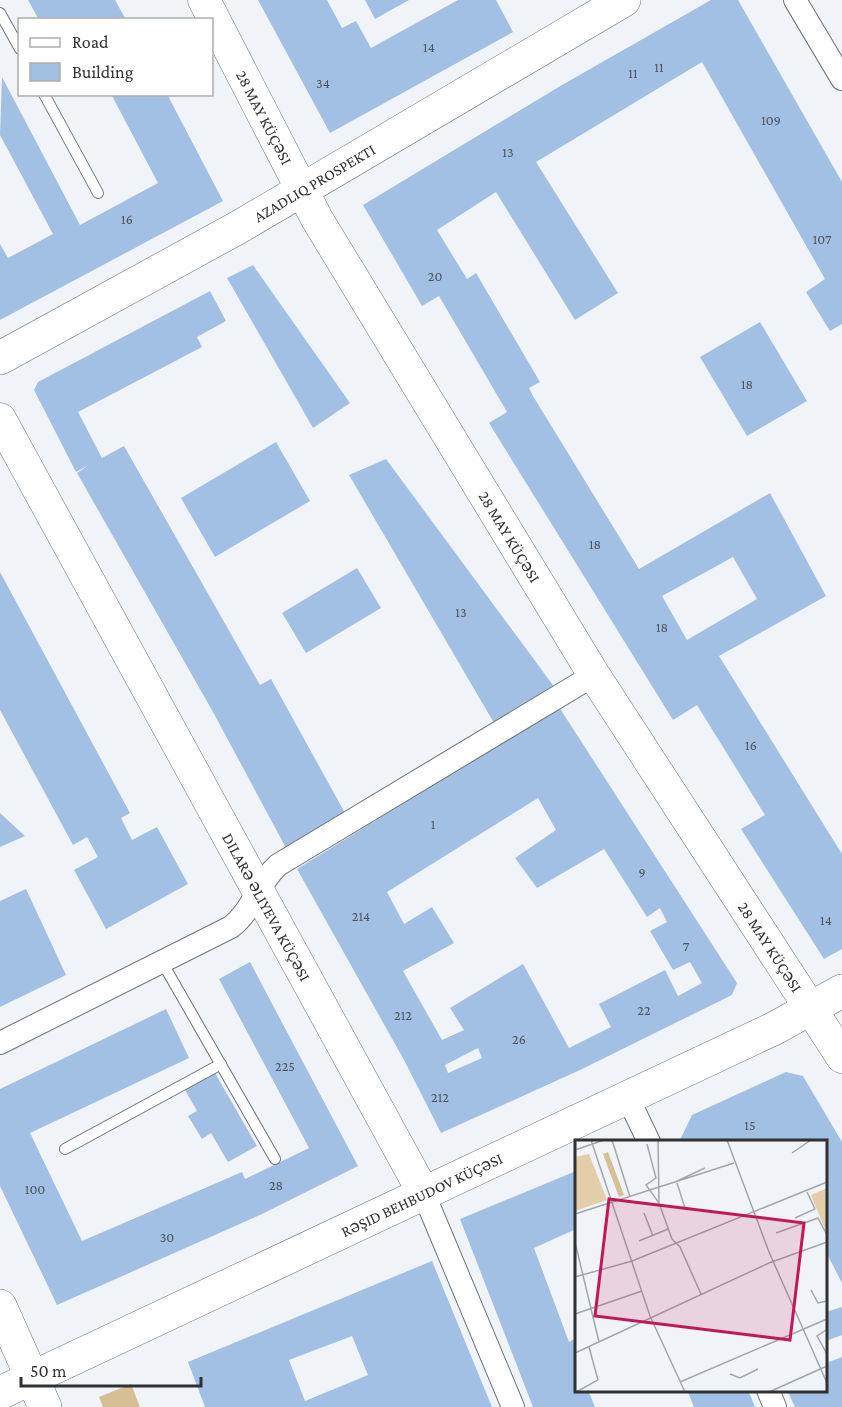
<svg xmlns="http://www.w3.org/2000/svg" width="842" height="1407" viewBox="0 0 842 1407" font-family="'Crimson Pro',serif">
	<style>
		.forest { fill: #d6be95 }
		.building { fill: #a2c0e4; fill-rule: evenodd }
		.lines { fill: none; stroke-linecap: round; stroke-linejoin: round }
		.lane-casing { stroke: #6e7276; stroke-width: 12 }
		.street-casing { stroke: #6e7276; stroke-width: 24 }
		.secondary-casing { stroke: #6e7276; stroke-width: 33 }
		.primary-casing { stroke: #6e7276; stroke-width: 34 }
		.lane { stroke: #fff; stroke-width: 10 }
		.street { stroke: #fff; stroke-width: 22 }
		.secondary { stroke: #fff; stroke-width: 32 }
		.primary { stroke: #fff; stroke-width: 33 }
		.labels { text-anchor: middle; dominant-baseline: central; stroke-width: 6; stroke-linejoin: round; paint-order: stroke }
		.number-label { font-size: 14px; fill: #4c555e }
		.street-label { font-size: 16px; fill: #2f3132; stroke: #fff }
		.inset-road { fill: none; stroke: #a3a6a9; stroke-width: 1.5 }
		.view { fill: #c2185b; fill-opacity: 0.15; stroke: #c2185b; stroke-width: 3 }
		.inset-edge { fill: none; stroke: #2f3132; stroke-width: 3 }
	</style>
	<rect width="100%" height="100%" fill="#f0f4f8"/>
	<polygon class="forest" points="131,1384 140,1407 103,1407 99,1397"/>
	<g class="building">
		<polygon points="28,0 115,0 125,18 39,20"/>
		<polygon points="258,0 327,0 342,28 356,21 371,48 458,0 496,0 513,32 330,133"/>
		<polygon points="365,0 409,0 375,19"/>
		<path d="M711,0H738L842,182V324L830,331L806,292L825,279L702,62L536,162L618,293L575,320L496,192L437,230L467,279L476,273L540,382L529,388L533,396L639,569L770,493L826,596L719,656L842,854V949L824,959L741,829L765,815L697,705L673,720L489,423L507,412L439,296L422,306L363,205L562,85ZM733,557L757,599L687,640L662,596Z"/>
		<polygon points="2,77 80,225 158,183 111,94 167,94 223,201 0,320 0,244 8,258 53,234 0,135"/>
		<polygon points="253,265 350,403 313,428 227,278"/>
		<polygon points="210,291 226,321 197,337 202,347 78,412 102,458 124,446 260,685 271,679 345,813 286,848 213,712 77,473 89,465 76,472 34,390 38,382"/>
		<polygon points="760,322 807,401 747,436 700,357"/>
		<polygon points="276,442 310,501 215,557 181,498"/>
		<polygon points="386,459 555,688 494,723 349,475"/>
		<polygon points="357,568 381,608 306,653 282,613"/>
		<polygon points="0,572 130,813 121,818 132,840 157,827 188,884 106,929 74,870 98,857 87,837 73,845 0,710"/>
		<path d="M559,707L737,983L732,995L580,1070L441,1133L404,1060L297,869ZM538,798L556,830L515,858L537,888L604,849L647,917L660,908L667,922L650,931L673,970L690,962L702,983L678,996L665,970L599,1004L611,1027L569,1048L523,964L450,1008L464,1030L442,1040L403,971L454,943L432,907L404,924L387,892ZM478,1048L482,1058L448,1073L445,1065Z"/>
		<polygon points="0,813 25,836 0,847"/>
		<polygon points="26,889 66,975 0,1007 0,901"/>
		<polygon points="250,962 358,1166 262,1214 57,1305 0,1186 0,1089 166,1009 189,1058 30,1133 82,1241 242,1172 245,1179 309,1148 219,979"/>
		<polygon points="786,1072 803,1076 842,1142 842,1283 826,1252 826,1142 680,1140 692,1115"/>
		<polygon points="215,1073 257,1146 228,1162 211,1133 202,1139 188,1116 197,1111 185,1090"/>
		<polygon points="576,1171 576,1229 534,1248 569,1342 576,1338 576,1390 588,1390 595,1407 533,1407 460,1219"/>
		<path d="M432,1261L492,1407H205L188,1362ZM352,1336L368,1375L305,1401L289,1360Z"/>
		<polygon points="842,1307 842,1335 826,1341 826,1312"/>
		<polygon points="826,1354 829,1362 842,1357 842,1407 795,1407 787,1390 826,1390"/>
		<polygon points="687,1390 748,1390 755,1407 694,1407"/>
	</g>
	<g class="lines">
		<defs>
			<g id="lane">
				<polyline points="0,13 20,49"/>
				<polyline points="44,94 98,193"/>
				<polyline points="162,962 275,1159"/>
				<polyline points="65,1149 221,1064"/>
			</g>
			<g id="street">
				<polyline points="795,0 842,79"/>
				<path d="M0,1043L231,927C253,910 258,883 278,865L594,675"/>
				<polyline points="628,1098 649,1142"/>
				<polyline points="423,1192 513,1407"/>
				<polyline points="768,1390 775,1407"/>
			</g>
			<g id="secondary">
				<path id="s1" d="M204,0L317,219L594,675L842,1057"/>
				<path id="s2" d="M0,419L423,1192"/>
			</g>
			<g id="primary">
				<path id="s3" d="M0,358L239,227L624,0"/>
				<polyline points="0,1306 45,1407"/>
				<path id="s4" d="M0,1393L775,1028L842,991"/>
			</g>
		</defs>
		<use href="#lane" class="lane-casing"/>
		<use href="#street" class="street-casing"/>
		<use href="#secondary" class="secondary-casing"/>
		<use href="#primary" class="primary-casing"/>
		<use href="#lane" class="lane"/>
		<use href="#street" class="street"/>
		<use href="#secondary" class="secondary"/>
		<use href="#primary" class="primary"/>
	</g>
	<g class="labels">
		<g class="number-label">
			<text x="429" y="47">14</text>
			<text x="659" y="67">11</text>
			<text x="633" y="73">11</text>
			<text x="323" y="83">34</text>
			<text x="771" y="120">109</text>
			<text x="508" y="152">13</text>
			<text x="127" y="219">16</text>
			<text x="822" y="239">107</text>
			<text x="435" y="276">20</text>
			<text x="747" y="384">18</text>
			<text x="595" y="544">18</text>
			<text x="461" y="612">13</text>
			<text x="662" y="627">18</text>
			<text x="751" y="745">16</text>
			<text x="433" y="824">1</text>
			<text x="642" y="872">9</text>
			<text x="361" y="916">214</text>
			<text x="826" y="920">14</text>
			<text x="686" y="946">7</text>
			<text x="644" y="1010">22</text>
			<text x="403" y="1015">212</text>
			<text x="519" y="1039">26</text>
			<text x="285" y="1066">225</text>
			<text x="440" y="1097">212</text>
			<text x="750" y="1125">15</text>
			<text x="276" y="1185">28</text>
			<text x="35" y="1189">100</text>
			<text x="167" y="1237">30</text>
		</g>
		<g class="street-label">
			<text stroke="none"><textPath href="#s1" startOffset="132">28 MAY KÜÇƏSI</textPath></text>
			<text stroke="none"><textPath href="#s3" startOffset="360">AZADLIQ PROSPEKTI</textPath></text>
			<text stroke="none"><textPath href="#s1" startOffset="618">28 MAY KÜÇƏSI</textPath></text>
			<text stroke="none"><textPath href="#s2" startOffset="556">DILARƏ ƏLIYEVA KÜÇƏSI</textPath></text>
			<text stroke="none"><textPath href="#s1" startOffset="1104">28 MAY KÜÇƏSI</textPath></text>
			<text stroke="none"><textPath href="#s4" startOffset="466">RƏŞID BEHBUDOV KÜÇƏSI</textPath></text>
		</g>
	</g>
	<g transform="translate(575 1140)">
		<rect width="252" height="252" fill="#f0f4f8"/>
		<path d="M14,14L32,60L0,71V17ZM252,48V94L236,55Z" fill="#e4cea9"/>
		<path d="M33,12L49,55L44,57L28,14Z" fill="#d6be95"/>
		<path class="inset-road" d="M16,0L75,176L110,252M37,0L55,57M83,0L84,62M152,0L194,112L252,243M72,4L81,38L71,45L84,63L97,99L105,107L126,154M0,10L29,0M217,13L236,0M100,42L130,28M102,43L110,68M69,73L78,96M0,74L159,23M220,78L240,69L232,52M201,93L243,78L252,95M64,101L93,89M0,102L24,202M57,121L252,42M0,137L57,121M236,150L243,163L252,161M0,174L67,151M251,190L242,196L252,214M0,213L194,123L252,102M155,234L165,238L183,229M105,242L252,179M1,252L23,240L14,207M194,252L252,226"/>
		<path class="view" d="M34,59L229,83L215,200L20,176Z"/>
		<rect width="252" height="252" class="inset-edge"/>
	</g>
	<rect x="18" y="18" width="195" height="78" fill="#ffffff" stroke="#acadad" stroke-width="1.5"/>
	<rect x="30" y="38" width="30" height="9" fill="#ffffff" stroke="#acadad" stroke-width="1.5"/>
	<text x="72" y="48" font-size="18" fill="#2f3132">Road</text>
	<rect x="30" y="63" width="30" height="18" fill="#a2c0e4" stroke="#acadad" stroke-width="1.5"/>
	<text x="72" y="78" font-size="18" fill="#2f3132">Building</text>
	<path d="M21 1377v9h180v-9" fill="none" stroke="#2f3132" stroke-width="3"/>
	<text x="30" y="1377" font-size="18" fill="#2f3132" stroke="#ffffff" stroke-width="4.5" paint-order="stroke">50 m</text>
</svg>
